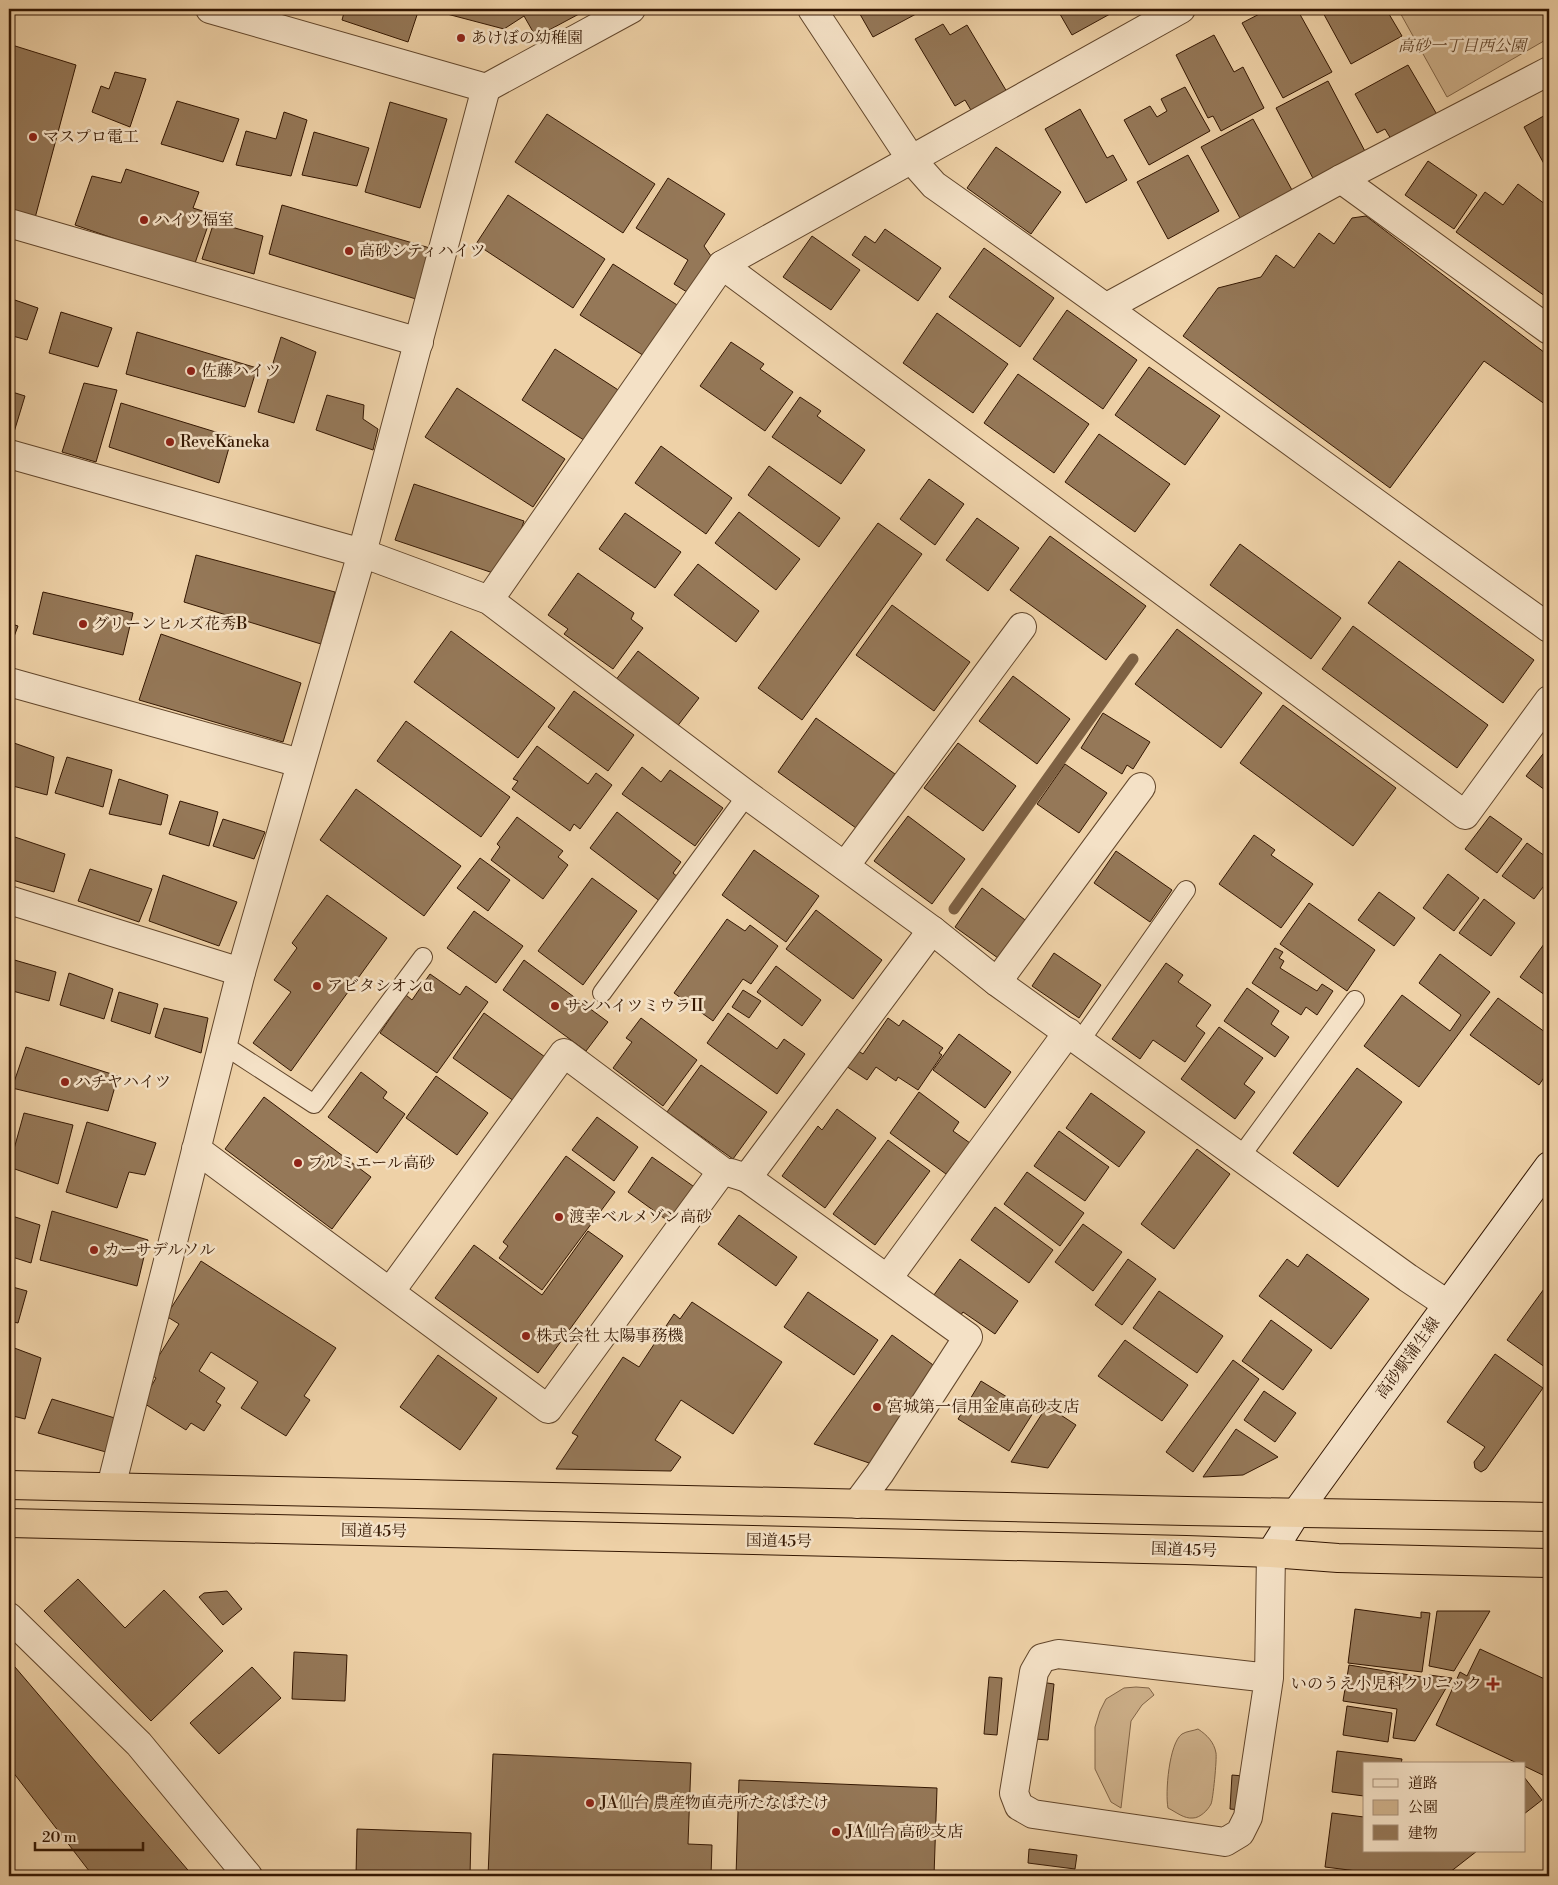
<svg xmlns="http://www.w3.org/2000/svg" width="1558" height="1885" viewBox="0 0 1558 1885" font-family="'Libre Bodoni','Noto Serif JP',serif">
	<style>
		.green { fill: #ceb18b; stroke: #816446 }
		.lines { fill: none; stroke-linecap: round; stroke-linejoin: round }
		.stream { stroke: #7e6143; stroke-width: 11 }
		.building { fill: #957858; stroke: #341702 }
		.lane-casing { stroke: #62462b; stroke-width: 20 }
		.street-casing { stroke: #62462b; stroke-width: 30 }
		.secondary-casing { stroke: #341702; stroke-width: 30 }
		.highway-casing { stroke: #341702; stroke-width: 30 }
		.lane { stroke: #f4e1c6; stroke-width: 18 }
		.street { stroke: #f4e1c6; stroke-width: 28 }
		.secondary { stroke: #f4e1c6; stroke-width: 28 }
		.highway { stroke: #eed1a7; stroke-width: 28 }
		.poi-dot { fill: #8f2418; stroke: #f4e1c6; stroke-width: 2 }
		.labels { text-anchor: middle; dominant-baseline: central; stroke-width: 5; stroke-linejoin: round; paint-order: stroke }
		.poi-label { font-size: 16px; fill: #341702; stroke: #f4e1c6; text-anchor: start }
		.park-label { font-size: 16px; font-style: italic; fill: #62452b; stroke: #f4e1c6 }
		.street-label { font-size: 16px; fill: #341702; stroke: #f4e1c6 }
	</style>
	<rect width="100%" height="100%" fill="#eed1a7"/>
	<filter id="stains"><feTurbulence type="fractalNoise" baseFrequency=".004" numOctaves="4"/><feColorMatrix values="0 0 0 0 .2 0 0 0 0 .09 0 0 0 0 .02 0 0 0 .5 -.17"/></filter>
	<radialGradient id="worn" r=".72"><stop offset=".6" stop-color="#630" stop-opacity="0"/><stop offset="1" stop-color="#630" stop-opacity=".3"/></radialGradient>
	<g class="green">
		<polygon points="1398,9 1549,9 1549,38 1447,97"/>
		<polygon points="1136,1687 1149,1688 1154,1695 1142,1705 1131,1721 1121,1808 1111,1802 1095,1769 1095,1727 1100,1711 1106,1699 1124,1688"/>
		<path d="M1198,1729C1207,1735 1214,1742 1216,1753C1217,1759 1213,1800 1211,1804C1208,1810 1200,1818 1193,1818C1184,1819 1176,1812 1168,1808C1165,1793 1169,1743 1182,1734C1187,1731 1193,1731 1198,1729Z"/>
	</g>
	<g class="lines">
		<polyline class="stream" points="954,909 1133,659"/>
	</g>
	<g class="building">
		<polygon points="345,9 419,9 408,42 342,20"/>
		<polygon points="428,9 577,9 579,14 536,37 524,16 504,29"/>
		<polygon points="857,9 912,9 916,14 873,37"/>
		<polygon points="1057,9 1119,9 1072,35"/>
		<polygon points="1269,9 1297,9 1332,72 1283,98 1242,23"/>
		<polygon points="1321,9 1386,9 1402,36 1351,64"/>
		<polygon points="943,24 950,35 967,25 1010,97 975,117 965,100 955,106 915,39"/>
		<polygon points="1214,35 1234,72 1243,67 1264,108 1221,131 1213,116 1208,118 1176,55"/>
		<polygon points="12,45 76,65 35,218 9,209 9,53"/>
		<polygon points="1408,65 1439,118 1394,144 1385,129 1377,133 1355,94"/>
		<polygon points="115,72 146,79 130,127 92,112 101,86 109,89"/>
		<polygon points="1328,81 1368,157 1316,184 1276,108"/>
		<polygon points="1185,87 1210,131 1149,165 1124,120 1150,106 1157,117 1167,111 1161,99"/>
		<polygon points="177,101 239,119 223,162 161,144"/>
		<polygon points="390,102 447,119 420,208 365,192"/>
		<polygon points="1080,109 1107,158 1113,155 1127,180 1086,203 1045,129"/>
		<polygon points="284,112 307,120 291,176 236,165 246,131 276,139"/>
		<polygon points="1549,113 1549,173 1524,127"/>
		<polygon points="547,114 655,184 623,233 515,162"/>
		<polygon points="1253,119 1292,190 1240,218 1201,147"/>
		<polygon points="314,132 369,148 357,186 302,175"/>
		<polygon points="996,147 1061,192 1031,234 967,188"/>
		<polygon points="1188,155 1219,211 1168,239 1137,182"/>
		<polygon points="1428,161 1477,195 1454,229 1405,195"/>
		<polygon points="126,169 199,192 193,208 212,214 194,266 75,225 92,176 121,183"/>
		<polygon points="668,178 725,214 704,246 716,263 695,297 674,284 688,260 636,228"/>
		<polygon points="1518,184 1549,207 1549,299 1456,232 1485,192 1503,205"/>
		<polygon points="508,195 605,259 573,308 476,244"/>
		<polygon points="282,205 430,248 416,299 269,254"/>
		<polygon points="1366,216 1549,356 1549,407 1484,361 1390,488 1183,336 1218,288 1261,277 1276,255 1294,268 1319,233 1334,244 1352,218"/>
		<polygon points="214,222 263,236 254,274 202,259"/>
		<polygon points="885,229 941,268 918,301 852,255 865,236 875,243"/>
		<polygon points="812,236 860,270 831,310 783,277"/>
		<polygon points="984,248 1054,298 1020,347 949,297"/>
		<polygon points="613,264 685,310 652,361 580,315"/>
		<polygon points="9,298 38,308 27,340 9,335"/>
		<polygon points="1067,310 1137,360 1103,409 1033,359"/>
		<polygon points="61,312 112,328 98,367 49,353"/>
		<polygon points="937,313 1008,364 973,413 903,363"/>
		<polygon points="137,332 257,368 245,407 126,374"/>
		<polygon points="281,337 316,352 294,423 258,412"/>
		<polygon points="731,342 764,364 760,369 793,392 765,431 700,386"/>
		<polygon points="555,349 626,395 593,446 522,400"/>
		<polygon points="1149,367 1220,416 1185,465 1115,415"/>
		<polygon points="1018,374 1089,424 1054,473 984,423"/>
		<polygon points="84,383 117,390 96,462 62,452"/>
		<polygon points="457,388 565,459 533,507 425,437"/>
		<polygon points="9,391 25,396 11,442 9,442"/>
		<polygon points="327,395 364,405 363,419 378,429 373,450 316,430"/>
		<polygon points="800,397 821,411 817,416 865,450 841,484 772,437"/>
		<polygon points="121,403 232,437 219,483 109,447"/>
		<polygon points="1099,434 1170,484 1135,532 1065,482"/>
		<polygon points="661,446 732,498 706,534 635,483"/>
		<polygon points="769,466 840,518 819,547 748,495"/>
		<polygon points="929,479 964,504 935,545 900,519"/>
		<polygon points="414,484 524,521 505,577 395,540"/>
		<polygon points="739,512 800,559 776,590 715,543"/>
		<polygon points="625,513 681,552 655,588 599,549"/>
		<polygon points="977,518 1019,548 988,591 946,560"/>
		<polygon points="878,523 922,554 802,720 758,688"/>
		<polygon points="1050,536 1146,606 1106,660 1010,590"/>
		<polygon points="1240,544 1341,618 1311,659 1210,585"/>
		<polygon points="196,555 335,592 321,644 184,602"/>
		<polygon points="1399,561 1534,660 1503,703 1368,603"/>
		<polygon points="698,564 759,611 736,642 674,595"/>
		<polygon points="578,573 634,613 631,619 643,628 613,669 564,634 568,629 548,615"/>
		<polygon points="43,592 133,613 123,655 33,634"/>
		<polygon points="892,605 970,662 934,711 856,655"/>
		<polygon points="9,623 18,626 9,650"/>
		<polygon points="1353,626 1488,725 1457,768 1322,669"/>
		<polygon points="1177,629 1262,693 1221,748 1135,684"/>
		<polygon points="451,631 555,708 518,758 414,682"/>
		<polygon points="161,634 301,683 283,742 139,700"/>
		<polygon points="638,651 699,698 676,728 615,681"/>
		<polygon points="1013,676 1070,719 1037,764 979,721"/>
		<polygon points="574,691 634,735 608,771 548,727"/>
		<polygon points="1283,705 1396,788 1353,846 1240,763"/>
		<polygon points="1103,713 1150,742 1133,769 1127,765 1122,774 1081,748"/>
		<polygon points="816,718 895,774 856,828 778,772"/>
		<polygon points="406,721 510,797 481,837 377,761"/>
		<polygon points="14,743 54,757 47,795 9,785 9,760"/>
		<polygon points="958,743 1016,786 983,831 924,788"/>
		<polygon points="537,746 588,784 596,773 612,785 580,829 574,824 570,831 512,789 518,781 513,779"/>
		<polygon points="1546,750 1549,753 1549,793 1526,776"/>
		<polygon points="67,757 112,770 103,807 55,793"/>
		<polygon points="1065,764 1107,793 1079,833 1037,804"/>
		<polygon points="642,767 661,782 670,770 723,808 695,846 622,794"/>
		<polygon points="119,779 168,795 161,825 109,814"/>
		<polygon points="356,789 461,866 424,916 320,840"/>
		<polygon points="180,801 218,812 209,846 169,834"/>
		<polygon points="617,812 681,862 673,873 679,878 661,902 590,848"/>
		<polygon points="908,816 965,859 932,904 874,861"/>
		<polygon points="1490,816 1522,839 1497,873 1465,849"/>
		<polygon points="517,817 563,851 558,857 568,865 543,899 491,860 500,847 497,844"/>
		<polygon points="223,819 265,832 254,859 213,846"/>
		<polygon points="9,835 65,854 54,892 9,879"/>
		<polygon points="1254,835 1275,850 1271,855 1313,884 1281,928 1219,884"/>
		<polygon points="1527,843 1549,859 1549,879 1534,899 1502,876"/>
		<polygon points="754,850 819,896 786,942 722,895"/>
		<polygon points="1116,851 1172,890 1150,922 1094,883"/>
		<polygon points="480,858 510,880 488,911 457,888"/>
		<polygon points="90,869 152,889 139,922 78,901"/>
		<polygon points="1448,874 1479,898 1454,931 1423,908"/>
		<polygon points="163,875 237,902 219,946 149,921"/>
		<polygon points="592,878 637,911 583,985 538,951"/>
		<polygon points="982,888 1036,928 1009,966 955,927"/>
		<polygon points="1379,892 1415,918 1394,946 1358,920"/>
		<polygon points="327,895 387,938 291,1071 253,1043 291,992 274,980 297,948 292,943"/>
		<polygon points="1484,899 1515,923 1491,956 1459,933"/>
		<polygon points="1309,903 1375,950 1347,991 1280,944"/>
		<polygon points="816,910 882,960 853,999 786,949"/>
		<polygon points="474,911 523,946 496,983 447,948"/>
		<polygon points="727,919 745,931 750,925 778,946 751,984 743,979 713,1021 674,993"/>
		<polygon points="1544,944 1549,947 1549,998 1520,977"/>
		<polygon points="1275,948 1283,952 1279,958 1284,961 1280,968 1317,991 1322,984 1333,991 1317,1015 1306,1007 1301,1015 1252,983"/>
		<polygon points="1054,953 1101,985 1079,1018 1032,986"/>
		<polygon points="1440,954 1490,992 1419,1087 1364,1046 1402,995 1450,1031 1461,1015 1419,983"/>
		<polygon points="11,959 56,972 49,1001 9,990 9,966"/>
		<polygon points="524,960 608,1022 586,1051 503,990"/>
		<polygon points="1166,963 1183,975 1178,982 1211,1005 1196,1026 1205,1033 1185,1062 1153,1040 1140,1059 1112,1039"/>
		<polygon points="776,966 821,1000 802,1026 757,992"/>
		<polygon points="69,973 113,989 104,1019 60,1005"/>
		<polygon points="430,974 460,995 466,986 488,1002 437,1073 380,1033 406,995 412,1000"/>
		<polygon points="1247,988 1279,1011 1271,1024 1289,1037 1275,1057 1224,1021"/>
		<polygon points="743,990 761,1001 749,1018 732,1007"/>
		<polygon points="119,992 158,1004 150,1034 111,1021"/>
		<polygon points="1498,998 1549,1035 1549,1070 1539,1085 1470,1035"/>
		<polygon points="164,1008 208,1018 201,1053 155,1037"/>
		<polygon points="484,1013 552,1062 521,1106 453,1058"/>
		<polygon points="728,1013 777,1049 784,1039 805,1054 777,1094 707,1043"/>
		<polygon points="641,1018 697,1060 663,1106 613,1068 632,1042 626,1038"/>
		<polygon points="888,1018 899,1026 903,1020 943,1048 939,1053 942,1055 918,1090 898,1077 896,1081 876,1067 867,1080 846,1066 857,1050 863,1054"/>
		<polygon points="1219,1027 1263,1058 1244,1084 1255,1092 1235,1119 1181,1079"/>
		<polygon points="959,1034 1011,1072 985,1108 933,1070"/>
		<polygon points="26,1047 118,1076 108,1111 12,1088"/>
		<polygon points="701,1065 767,1112 733,1159 667,1112"/>
		<polygon points="1357,1068 1402,1102 1338,1187 1293,1153"/>
		<polygon points="361,1072 387,1092 383,1098 405,1114 377,1153 328,1117"/>
		<polygon points="436,1076 488,1113 457,1155 406,1118"/>
		<polygon points="919,1092 959,1122 953,1131 970,1143 946,1174 890,1133"/>
		<polygon points="1091,1093 1145,1132 1119,1167 1066,1128"/>
		<polygon points="264,1097 371,1177 332,1229 225,1149"/>
		<polygon points="837,1109 876,1138 825,1208 782,1176 818,1126 822,1130"/>
		<polygon points="24,1113 73,1125 58,1184 9,1167"/>
		<polygon points="597,1117 638,1147 614,1181 572,1150"/>
		<polygon points="87,1122 156,1143 145,1175 129,1172 117,1208 66,1192"/>
		<polygon points="1059,1131 1109,1167 1085,1201 1034,1166"/>
		<polygon points="888,1140 930,1171 875,1245 833,1214"/>
		<polygon points="1197,1149 1230,1174 1174,1249 1141,1224"/>
		<polygon points="566,1156 615,1192 542,1290 499,1258 508,1246 503,1242"/>
		<polygon points="652,1157 700,1191 675,1226 628,1192"/>
		<polygon points="1027,1172 1084,1213 1060,1246 1004,1204"/>
		<polygon points="995,1207 1053,1250 1029,1283 971,1240"/>
		<polygon points="52,1211 148,1240 137,1286 40,1260"/>
		<polygon points="9,1215 40,1225 31,1263 9,1256"/>
		<polygon points="739,1215 797,1257 776,1286 718,1244"/>
		<polygon points="1083,1224 1122,1252 1093,1291 1055,1262"/>
		<polygon points="588,1231 623,1256 538,1373 435,1298 474,1245 542,1295"/>
		<polygon points="1307,1254 1369,1299 1331,1349 1259,1296 1287,1259 1298,1267"/>
		<polygon points="960,1259 1018,1301 995,1334 963,1312 958,1319 931,1299"/>
		<polygon points="1128,1259 1156,1279 1122,1325 1095,1305"/>
		<polygon points="201,1261 336,1348 304,1396 310,1400 286,1436 241,1408 258,1382 211,1352 199,1371 225,1388 216,1402 221,1405 204,1431 191,1423 186,1430 142,1402 156,1378 148,1373 179,1324 166,1316"/>
		<polygon points="1549,1282 1549,1370 1507,1340"/>
		<polygon points="9,1286 27,1291 18,1323 9,1321"/>
		<polygon points="1159,1291 1223,1336 1197,1373 1133,1328"/>
		<polygon points="808,1292 878,1340 854,1375 784,1327"/>
		<polygon points="692,1302 782,1362 733,1434 681,1400 655,1440 681,1457 671,1471 556,1469 578,1436 572,1433 623,1357 639,1367 674,1314 680,1319"/>
		<polygon points="1271,1320 1312,1350 1283,1390 1242,1361"/>
		<polygon points="892,1335 940,1370 872,1464 814,1444"/>
		<polygon points="1125,1340 1188,1385 1162,1421 1098,1376"/>
		<polygon points="9,1346 41,1358 25,1419 9,1415"/>
		<polygon points="1495,1354 1543,1388 1486,1469 1481,1472 1475,1468 1474,1462 1485,1447 1447,1422"/>
		<polygon points="438,1355 497,1398 460,1450 400,1407"/>
		<polygon points="1233,1360 1259,1379 1193,1472 1166,1452"/>
		<polygon points="981,1381 1033,1413 1009,1451 958,1419"/>
		<polygon points="1264,1391 1296,1413 1275,1442 1244,1420"/>
		<polygon points="52,1399 118,1419 106,1452 38,1433"/>
		<polygon points="1047,1406 1076,1425 1048,1468 1011,1462"/>
		<polygon points="1236,1429 1278,1457 1243,1475 1203,1477"/>
		<polygon points="78,1579 125,1628 164,1590 223,1651 151,1721 44,1611"/>
		<polygon points="227,1591 242,1609 223,1625 199,1597 204,1593"/>
		<polygon points="1355,1609 1421,1618 1421,1612 1430,1613 1422,1672 1348,1663"/>
		<polygon points="1437,1611 1490,1611 1454,1671 1429,1666"/>
		<polygon points="1480,1649 1549,1681 1549,1778 1524,1766 1524,1764 1519,1764 1436,1725 1460,1672 1467,1676"/>
		<polygon points="294,1652 347,1655 345,1701 292,1699"/>
		<polygon points="9,1660 193,1876 93,1876 9,1767"/>
		<polygon points="1349,1665 1428,1678 1429,1675 1452,1678 1415,1741 1393,1738 1397,1709 1343,1701"/>
		<polygon points="252,1667 281,1698 219,1754 190,1723"/>
		<polygon points="989,1677 1002,1678 997,1735 984,1734"/>
		<polygon points="1041,1682 1054,1684 1048,1740 1035,1739"/>
		<polygon points="1347,1706 1392,1713 1388,1742 1343,1735"/>
		<polygon points="1337,1751 1402,1759 1401,1764 1364,1764 1364,1796 1332,1792"/>
		<polygon points="493,1754 691,1763 688,1844 712,1845 711,1876 488,1876"/>
		<polygon points="1232,1775 1243,1776 1241,1810 1230,1809"/>
		<polygon points="1524,1777 1542,1800 1524,1814"/>
		<polygon points="739,1780 937,1788 934,1876 736,1876"/>
		<polygon points="1332,1813 1364,1817 1364,1851 1477,1851 1445,1876 1397,1876 1325,1867"/>
		<polygon points="357,1829 471,1833 470,1876 356,1876"/>
		<polygon points="1029,1849 1077,1855 1075,1869 1028,1863"/>
	</g>
	<g class="lines">
		<defs>
			<g id="lane">
				<polyline points="602,993 747,795"/>
				<polyline points="1080,1041 1186,890"/>
				<polyline points="222,1044 314,1104 423,957"/>
				<polyline points="1241,1156 1355,1000"/>
			</g>
			<g id="street">
				<path d="M812,9L911,159L934,185C1141,331 1344,481 1549,628"/>
				<polyline points="486,88 631,9"/>
				<polyline points="1341,179 1549,330"/>
				<polyline points="9,223 419,342"/>
				<polyline points="722,265 1465,815 1549,700"/>
				<polyline points="1107,307 1341,179 1549,71"/>
				<polyline points="9,454 362,553 489,600 747,795 932,930 997,982 1408,1278 1447,1304"/>
				<polyline points="489,600 722,265 1181,9"/>
				<polyline points="9,682 300,763"/>
				<polyline points="845,866 1022,627"/>
				<polyline points="9,900 241,972"/>
				<polyline points="997,982 1141,787"/>
				<polyline points="196,1149 548,1409 722,1171 564,1053 390,1292"/>
				<polyline points="731,1173 747,1178 932,930"/>
				<polyline points="747,1178 968,1337 880,1473 857,1504"/>
				<polyline points="888,1278 1068,1032"/>
				<polyline points="111,1487 241,972 362,553 486,88 210,9"/>
				<polyline points="9,1617 139,1744 248,1876"/>
				<polyline points="1269,1678 1058,1654 1042,1658 1034,1672 1014,1793 1019,1806 1033,1814 1225,1842 1240,1833 1248,1817 1269,1678 1271,1553"/>
			</g>
			<polyline id="secondary" points="1271,1553 1296,1513 1364,1419 1549,1166"/>
			<g id="highway">
				<polyline points="9,1485 1187,1511 1549,1517"/>
				<polyline points="9,1523 1186,1550 1271,1553 1338,1558 1549,1563"/>
			</g>
		</defs>
		<use href="#lane" class="lane-casing"/>
		<use href="#street" class="street-casing"/>
		<use href="#secondary" class="secondary-casing"/>
		<use href="#highway" class="highway-casing"/>
		<use href="#lane" class="lane"/>
		<use href="#street" class="street"/>
		<use href="#secondary" class="secondary"/>
		<use href="#highway" class="highway"/>
	</g>
	<g class="poi-dot">
		<circle cx="461" cy="38" r="5"/>
		<circle cx="33" cy="137" r="5"/>
		<circle cx="144" cy="220" r="5"/>
		<circle cx="349" cy="251" r="5"/>
		<circle cx="191" cy="371" r="5"/>
		<circle cx="170" cy="442" r="5"/>
		<circle cx="83" cy="624" r="5"/>
		<circle cx="317" cy="986" r="5"/>
		<circle cx="555" cy="1006" r="5"/>
		<circle cx="65" cy="1082" r="5"/>
		<circle cx="298" cy="1163" r="5"/>
		<circle cx="559" cy="1217" r="5"/>
		<circle cx="94" cy="1250" r="5"/>
		<circle cx="526" cy="1336" r="5"/>
		<circle cx="877" cy="1407" r="5"/>
		<path d="M1490.5 1676.5h5v5h5v5h-5v5h-5v-5h-5v-5h5z"/>
		<circle cx="590" cy="1803" r="5"/>
		<circle cx="836" cy="1832" r="5"/>
	</g>
	<g class="labels">
		<g class="poi-label">
			<text x="471" y="38">あけぼの幼稚園</text>
			<text x="43" y="137">マスプロ電工</text>
			<text x="154" y="220">ハイツ福室</text>
			<text x="359" y="251">高砂シティハイツ</text>
			<text x="201" y="371">佐藤ハイツ</text>
			<text x="180" y="442">ReveKaneka</text>
			<text x="93" y="624">グリーンヒルズ花秀B</text>
			<text x="327" y="986">アビタシオンα</text>
			<text x="565" y="1006">サンハイツミウラII</text>
			<text x="75" y="1082">ハチヤハイツ</text>
			<text x="308" y="1163">プルミエール高砂</text>
			<text x="569" y="1217">渡幸ベルメゾン高砂</text>
			<text x="104" y="1250">カーサデルソル</text>
			<text x="536" y="1336">株式会社 太陽事務機</text>
			<text x="887" y="1407">宮城第一信用金庫高砂支店</text>
			<text x="1482" y="1684" text-anchor="end">いのうえ小児科クリニック</text>
			<text x="600" y="1803">JA仙台 農産物直売所たなばたけ</text>
			<text x="846" y="1832">JA仙台 高砂支店</text>
		</g>
		<g class="park-label">
			<text x="1462" y="46">高砂一丁目西公園</text>
		</g>
		<g class="street-label">
			<text transform="translate(1408 1358) rotate(-54)">高砂駅蒲生線</text>
			<text transform="translate(374 1531) rotate(1)">国道45号</text>
			<text transform="translate(779 1541) rotate(1)">国道45号</text>
			<text transform="translate(1184 1550) rotate(2)">国道45号</text>
		</g>
	</g>
	<rect width="1558" height="1885" fill="none" stroke="#eed1a7" stroke-width="30"/>
	<rect x="10" y="10" width="1538" height="1865" fill="none" stroke="#341702" stroke-width="2.5"/>
	<rect x="15" y="15" width="1528" height="1855" fill="none" stroke="#341702"/>
	<rect x="1363" y="1762" width="162" height="90" fill="#f4e1c6" stroke="#a79078"/>
	<rect x="1373" y="1779" width="25" height="8" fill="#f4e1c6" stroke="#a79078"/>
	<text x="1408" y="1788" font-size="15" fill="#341702">道路</text>
	<rect x="1373" y="1800" width="25" height="15" fill="#ceb18b" stroke="#a79078"/>
	<text x="1408" y="1812" font-size="15" fill="#341702">公園</text>
	<rect x="1373" y="1825" width="25" height="15" fill="#957858" stroke="#a79078"/>
	<text x="1408" y="1838" font-size="15" fill="#341702">建物</text>
	<path d="M35 1842v8h108v-8" fill="none" stroke="#341702" stroke-width="2.5"/>
	<text x="42" y="1842" font-size="15" fill="#341702" stroke="#f4e1c6" stroke-width="4" paint-order="stroke">20 m</text>
	<rect width="100%" height="100%" filter="url(#stains)"/>
	<rect width="100%" height="100%" fill="url(#worn)"/>
</svg>
